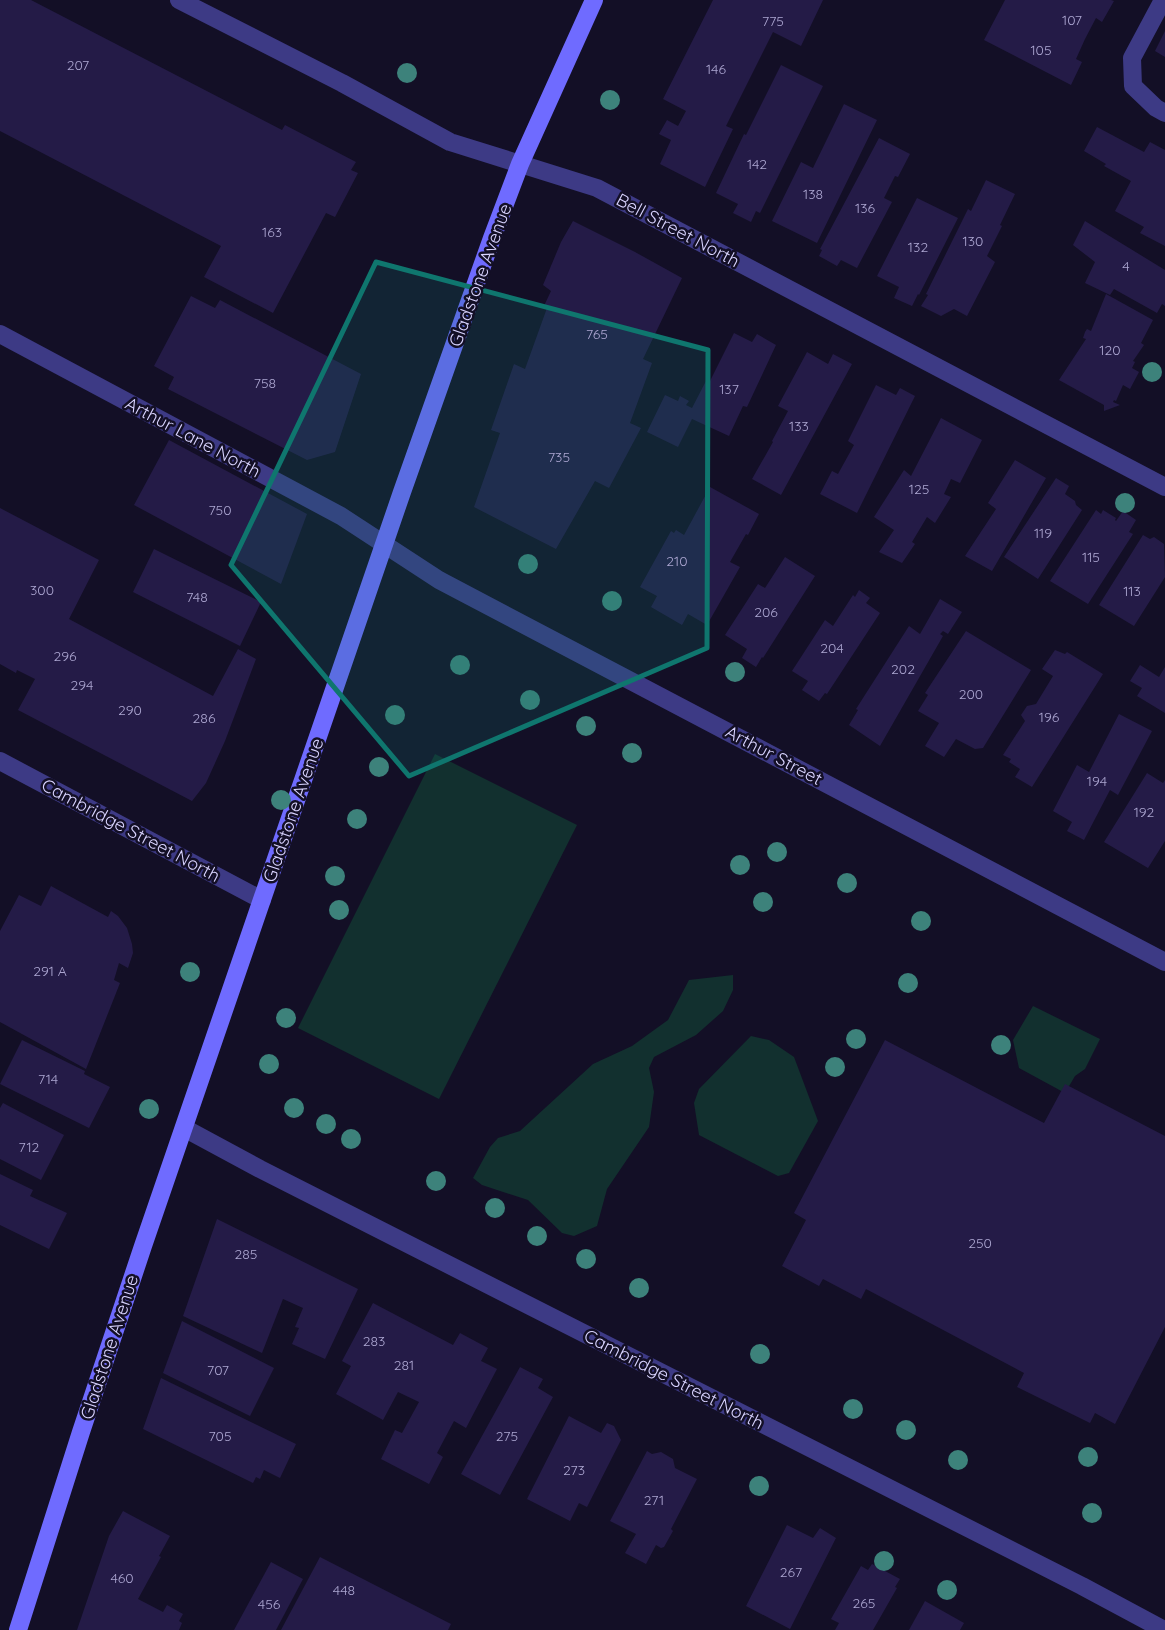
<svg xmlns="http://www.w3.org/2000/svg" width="1165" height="1630" viewBox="0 0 1165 1630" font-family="Quicksand,sans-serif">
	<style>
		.green { fill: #12302f }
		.building { fill: #241b47 }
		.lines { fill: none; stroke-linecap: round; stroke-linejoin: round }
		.service { stroke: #3d3a85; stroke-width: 18 }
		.minor { stroke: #3d3a85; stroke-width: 18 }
		.secondary { stroke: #6f6bff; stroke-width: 18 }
		.tree { fill: #3d827b }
		.marked { fill: #0f766e; fill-opacity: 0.2; stroke: #0f766e; stroke-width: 5; stroke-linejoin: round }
		.labels { text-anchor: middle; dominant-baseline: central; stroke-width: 5; stroke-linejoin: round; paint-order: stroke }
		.number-label { font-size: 14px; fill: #aca6d1 }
		.street-label { font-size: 18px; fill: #d9d4ff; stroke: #130f26 }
	</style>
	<rect width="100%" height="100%" fill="#130f26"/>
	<g class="green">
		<polygon points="435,754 577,825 439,1099 298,1028"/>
		<polygon points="733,975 733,990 723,1011 696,1035 654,1057 649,1068 654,1092 649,1127 607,1189 597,1226 574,1236 562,1233 528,1200 482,1185 473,1178 490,1147 498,1138 520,1131 593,1064 632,1046 668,1020 689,980"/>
		<polygon points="1033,1006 1100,1039 1085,1069 1075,1076 1065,1093 1019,1068 1013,1040"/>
		<polygon points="751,1036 769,1040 794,1057 818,1121 789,1173 778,1176 699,1135 694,1103 699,1089"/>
	</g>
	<g class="building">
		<polygon points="0,0 31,0 282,130 285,125 356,162 351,170 358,173 335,217 326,213 273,313 204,277 221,246 0,131"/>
		<polygon points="713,0 823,0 801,46 773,32 726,126 733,129 705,187 660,164 671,140 659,134 667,120 678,126 686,111 663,99"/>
		<polygon points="1005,0 1111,0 1114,1 1102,22 1096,18 1085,39 1076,59 1082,62 1071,85 984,40"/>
		<polygon points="1165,31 1165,57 1155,51"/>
		<polygon points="781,65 823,86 760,213 756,211 751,222 733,213 738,204 716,193 744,134 746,135"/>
		<polygon points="844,104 877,120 817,243 772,221 801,162 813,168"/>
		<polygon points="1097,127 1144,152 1150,142 1165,150 1165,246 1140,233 1144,227 1115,211 1131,181 1104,166 1106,164 1084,151"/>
		<polygon points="879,138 910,154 898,177 895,176 884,198 892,202 857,268 841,260 837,266 819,256 822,250 820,249"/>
		<polygon points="986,180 1015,194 1000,225 1002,226 987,256 995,262 967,316 954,309 941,316 921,306 928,295 926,294 968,209 971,211"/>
		<polygon points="917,198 958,218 919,295 918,294 912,306 894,298 899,287 877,276"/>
		<polygon points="573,221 635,252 682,278 643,359 652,363 630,423 641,428 609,488 595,481 556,549 474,507 500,433 491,430 514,364 525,369 547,308 543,308 551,291 543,285 561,242"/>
		<polygon points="1085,221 1165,270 1165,306 1162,304 1157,313 1114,289 1110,295 1085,283 1095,262 1073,245"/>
		<polygon points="1106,294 1153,320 1141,343 1144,345 1133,361 1135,362 1132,368 1139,372 1130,389 1123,385 1116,401 1114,400 1113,402 1120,405 1104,411 1104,405 1059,380 1086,339 1083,338 1085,332 1087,329 1091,331"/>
		<polygon points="191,296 215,308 220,300 361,374 335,452 307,460 168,389 174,377 154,366"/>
		<polygon points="734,333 752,342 757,334 776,345 747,407 743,406 729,436 692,419 678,447 647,432 665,395 678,401 680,396 689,401 686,405 692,408 706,381 709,383"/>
		<polygon points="807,352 828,364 833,354 852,364 781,495 752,479 773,442 772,441 788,411 778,406"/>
		<polygon points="876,385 896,395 900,388 915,396 857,513 820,494 832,471 838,474 854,445 848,441"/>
		<polygon points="941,418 982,440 960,483 951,479 944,494 951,497 935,523 927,517 912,542 915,544 902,563 879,552 894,530 874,517 904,470 911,476"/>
		<polygon points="169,440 307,514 281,584 134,505"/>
		<polygon points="1015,460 1046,478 992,571 965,556 996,509 988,503"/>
		<polygon points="1056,478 1069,486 1065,494 1075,501 1076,505 1082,510 1038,579 1004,557"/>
		<polygon points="710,487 759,514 748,535 746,534 730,562 740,567 707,625 688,614 682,625 651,607 657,596 640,587 671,531 674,533 676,530 684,535"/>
		<polygon points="0,508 99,560 69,619 213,696 238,649 256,659 225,741 206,783 192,801 18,710 35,679 17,670 16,673 0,664"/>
		<polygon points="1096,510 1101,514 1103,510 1116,518 1115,520 1116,521 1123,511 1136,520 1129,532 1133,534 1088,604 1050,581"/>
		<polygon points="1143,535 1150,539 1154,537 1164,544 1165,577 1134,626 1099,605"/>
		<polygon points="154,549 261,602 240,646 133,592"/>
		<polygon points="785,557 815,576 763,658 762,657 756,667 742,658 747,649 725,635 758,584 765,588"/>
		<polygon points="859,590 870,598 866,603 880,613 827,694 825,693 819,701 802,690 808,681 792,671 825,620 833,626 853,595 855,597"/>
		<polygon points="940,599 962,612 948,634 943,631 940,634 943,636 880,746 849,725 858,710 856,709 909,626 920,634"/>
		<polygon points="966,631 1031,670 983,748 975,749 956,739 944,757 925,746 939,723 918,711 928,695 925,693"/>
		<polygon points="1055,650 1065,654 1067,652 1103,674 1032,787 1015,777 1020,769 1009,762 1011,759 1003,755 1025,721 1021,715 1027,706 1036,704 1053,676 1042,669"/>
		<polygon points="1140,665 1159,677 1165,667 1165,713 1137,696 1142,688 1130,681"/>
		<polygon points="1119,714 1152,731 1118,795 1110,790 1084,840 1067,831 1072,822 1053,811 1077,765 1089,772"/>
		<polygon points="1147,773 1163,783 1165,780 1165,841 1148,868 1104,842"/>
		<polygon points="51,886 108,917 111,911 118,916 127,928 132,944 133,953 128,968 119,963 114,980 120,983 86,1069 0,1022 0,931 19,895 41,906"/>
		<polygon points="22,1040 85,1071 84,1074 110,1087 89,1128 0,1084"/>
		<polygon points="885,1040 1044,1123 1065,1084 1165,1136 1165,1327 1115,1424 1095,1413 1090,1423 1017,1387 1024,1373 866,1289 861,1299 823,1279 819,1286 782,1266 806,1220 794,1213"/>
		<polygon points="3,1103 64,1135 41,1180 0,1159 0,1108"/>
		<polygon points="0,1174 33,1190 30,1196 67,1213 49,1249 0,1225"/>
		<polygon points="217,1219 358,1289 325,1359 292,1344 299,1328 295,1327 303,1308 283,1299 262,1353 183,1316"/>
		<polygon points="373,1303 453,1345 460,1333 488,1348 481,1361 497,1369 466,1428 454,1421 437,1453 443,1457 429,1484 381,1459 395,1430 402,1433 419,1402 398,1392 383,1420 336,1394 351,1366 342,1361"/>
		<polygon points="182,1321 274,1368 250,1416 163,1373"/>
		<polygon points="520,1367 543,1379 538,1388 553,1397 500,1495 461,1474"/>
		<polygon points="161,1378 296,1444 280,1478 264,1470 260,1479 256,1477 253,1483 143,1429"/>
		<polygon points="569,1416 601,1433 607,1423 614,1426 621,1440 587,1507 579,1503 570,1521 527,1499"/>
		<polygon points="647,1451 652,1454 661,1452 673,1459 675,1468 697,1479 671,1529 673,1531 664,1547 661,1548 656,1545 646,1564 625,1553 636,1534 610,1521"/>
		<polygon points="123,1511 170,1536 159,1556 161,1557 138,1599 163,1612 167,1605 183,1614 179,1621 182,1623 179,1630 77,1630 109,1536"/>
		<polygon points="787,1525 813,1538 820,1528 836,1538 790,1629 746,1606"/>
		<polygon points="320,1557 451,1624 448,1630 281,1630"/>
		<polygon points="271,1562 303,1579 276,1630 234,1630"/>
		<polygon points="872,1564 900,1579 895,1587 897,1588 873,1630 835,1630 839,1623 831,1619 861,1566 868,1570"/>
		<polygon points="925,1601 964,1623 960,1630 909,1630"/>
	</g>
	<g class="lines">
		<polyline class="service" points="1163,0 1132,58 1133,86 1156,108 1165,113"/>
		<g class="minor">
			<polyline points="179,0 342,83 450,142 597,188 1165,487"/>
			<polyline points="0,334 341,516 439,580 1165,962"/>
			<polyline points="0,761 262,900"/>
			<polyline points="184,1128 260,1169 1082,1586 1164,1630"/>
		</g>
		<polyline class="secondary" points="18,1630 81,1432 143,1246 402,492 492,238 520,164 594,0"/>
	</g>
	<g class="tree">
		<circle cx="407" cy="73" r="10"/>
		<circle cx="610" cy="100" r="10"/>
		<circle cx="1152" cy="372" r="10"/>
		<circle cx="1125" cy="503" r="10"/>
		<circle cx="528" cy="564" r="10"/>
		<circle cx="612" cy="601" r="10"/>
		<circle cx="460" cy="665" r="10"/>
		<circle cx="735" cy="672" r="10"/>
		<circle cx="530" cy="700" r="10"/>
		<circle cx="395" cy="715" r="10"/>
		<circle cx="586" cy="726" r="10"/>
		<circle cx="632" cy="753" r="10"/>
		<circle cx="379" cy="767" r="10"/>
		<circle cx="281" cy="800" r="10"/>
		<circle cx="357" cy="819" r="10"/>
		<circle cx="777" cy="852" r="10"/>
		<circle cx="740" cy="865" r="10"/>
		<circle cx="335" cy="876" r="10"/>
		<circle cx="847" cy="883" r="10"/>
		<circle cx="763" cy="902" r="10"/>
		<circle cx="339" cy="910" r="10"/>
		<circle cx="921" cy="921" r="10"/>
		<circle cx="190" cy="972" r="10"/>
		<circle cx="908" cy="983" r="10"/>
		<circle cx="286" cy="1018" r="10"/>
		<circle cx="856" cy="1039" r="10"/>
		<circle cx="1001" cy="1045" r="10"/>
		<circle cx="269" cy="1064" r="10"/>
		<circle cx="835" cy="1067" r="10"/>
		<circle cx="294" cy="1108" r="10"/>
		<circle cx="149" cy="1109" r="10"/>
		<circle cx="326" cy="1124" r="10"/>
		<circle cx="351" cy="1139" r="10"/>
		<circle cx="436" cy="1181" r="10"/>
		<circle cx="495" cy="1208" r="10"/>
		<circle cx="537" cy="1236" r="10"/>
		<circle cx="586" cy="1259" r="10"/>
		<circle cx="639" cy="1288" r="10"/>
		<circle cx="760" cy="1354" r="10"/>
		<circle cx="853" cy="1409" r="10"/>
		<circle cx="906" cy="1430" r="10"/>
		<circle cx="1088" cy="1457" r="10"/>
		<circle cx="958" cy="1460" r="10"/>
		<circle cx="759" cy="1486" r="10"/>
		<circle cx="1092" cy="1513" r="10"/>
		<circle cx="884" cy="1561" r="10"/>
		<circle cx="947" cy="1590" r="10"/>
	</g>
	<path class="marked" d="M376,262L708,350L707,648L409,776L231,565Z"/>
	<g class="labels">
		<g class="number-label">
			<text x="1072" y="20">107</text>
			<text x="773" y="21">775</text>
			<text x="1041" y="50">105</text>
			<text x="78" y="65">207</text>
			<text x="716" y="69">146</text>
			<text x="757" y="164">142</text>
			<text x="813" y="194">138</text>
			<text x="865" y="208">136</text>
			<text x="272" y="232">163</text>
			<text x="973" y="241">130</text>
			<text x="918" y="247">132</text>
			<text x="1126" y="266">4</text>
			<text x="597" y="334">765</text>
			<text x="1110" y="350">120</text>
			<text x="265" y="383">758</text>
			<text x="729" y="389">137</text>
			<text x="799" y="426">133</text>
			<text x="559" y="457">735</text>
			<text x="919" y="489">125</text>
			<text x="220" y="510">750</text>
			<text x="1043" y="533">119</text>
			<text x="1091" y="557">115</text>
			<text x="677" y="561">210</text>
			<text x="42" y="590">300</text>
			<text x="1132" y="591">113</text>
			<text x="197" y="597">748</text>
			<text x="766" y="612">206</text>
			<text x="832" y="648">204</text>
			<text x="65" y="656">296</text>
			<text x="903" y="669">202</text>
			<text x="82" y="685">294</text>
			<text x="971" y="694">200</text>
			<text x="130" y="710">290</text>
			<text x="1049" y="717">196</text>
			<text x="204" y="718">286</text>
			<text x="1097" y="781">194</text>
			<text x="1144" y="812">192</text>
			<text x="50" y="971">291 A</text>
			<text x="48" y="1079">714</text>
			<text x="29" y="1147">712</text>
			<text x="980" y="1243">250</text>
			<text x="246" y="1254">285</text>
			<text x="374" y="1341">283</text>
			<text x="404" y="1365">281</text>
			<text x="218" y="1370">707</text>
			<text x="220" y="1436">705</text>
			<text x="507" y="1436">275</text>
			<text x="574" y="1470">273</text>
			<text x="654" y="1500">271</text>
			<text x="791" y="1572">267</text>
			<text x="122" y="1578">460</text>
			<text x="344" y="1590">448</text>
			<text x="864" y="1603">265</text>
			<text x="269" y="1604">456</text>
		</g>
		<g class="street-label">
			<text transform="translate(678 230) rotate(28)">Bell Street North</text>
			<text transform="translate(480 275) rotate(-70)">Gladstone Avenue</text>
			<text transform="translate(193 437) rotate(28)">Arthur Lane North</text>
			<text transform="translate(774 755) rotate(28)">Arthur Street</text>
			<text transform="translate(293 810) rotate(-71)">Gladstone Avenue</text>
			<text transform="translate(131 830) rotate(28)">Cambridge Street North</text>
			<text transform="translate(109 1347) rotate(-72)">Gladstone Avenue</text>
			<text transform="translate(674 1379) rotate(27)">Cambridge Street North</text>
		</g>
	</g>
</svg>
